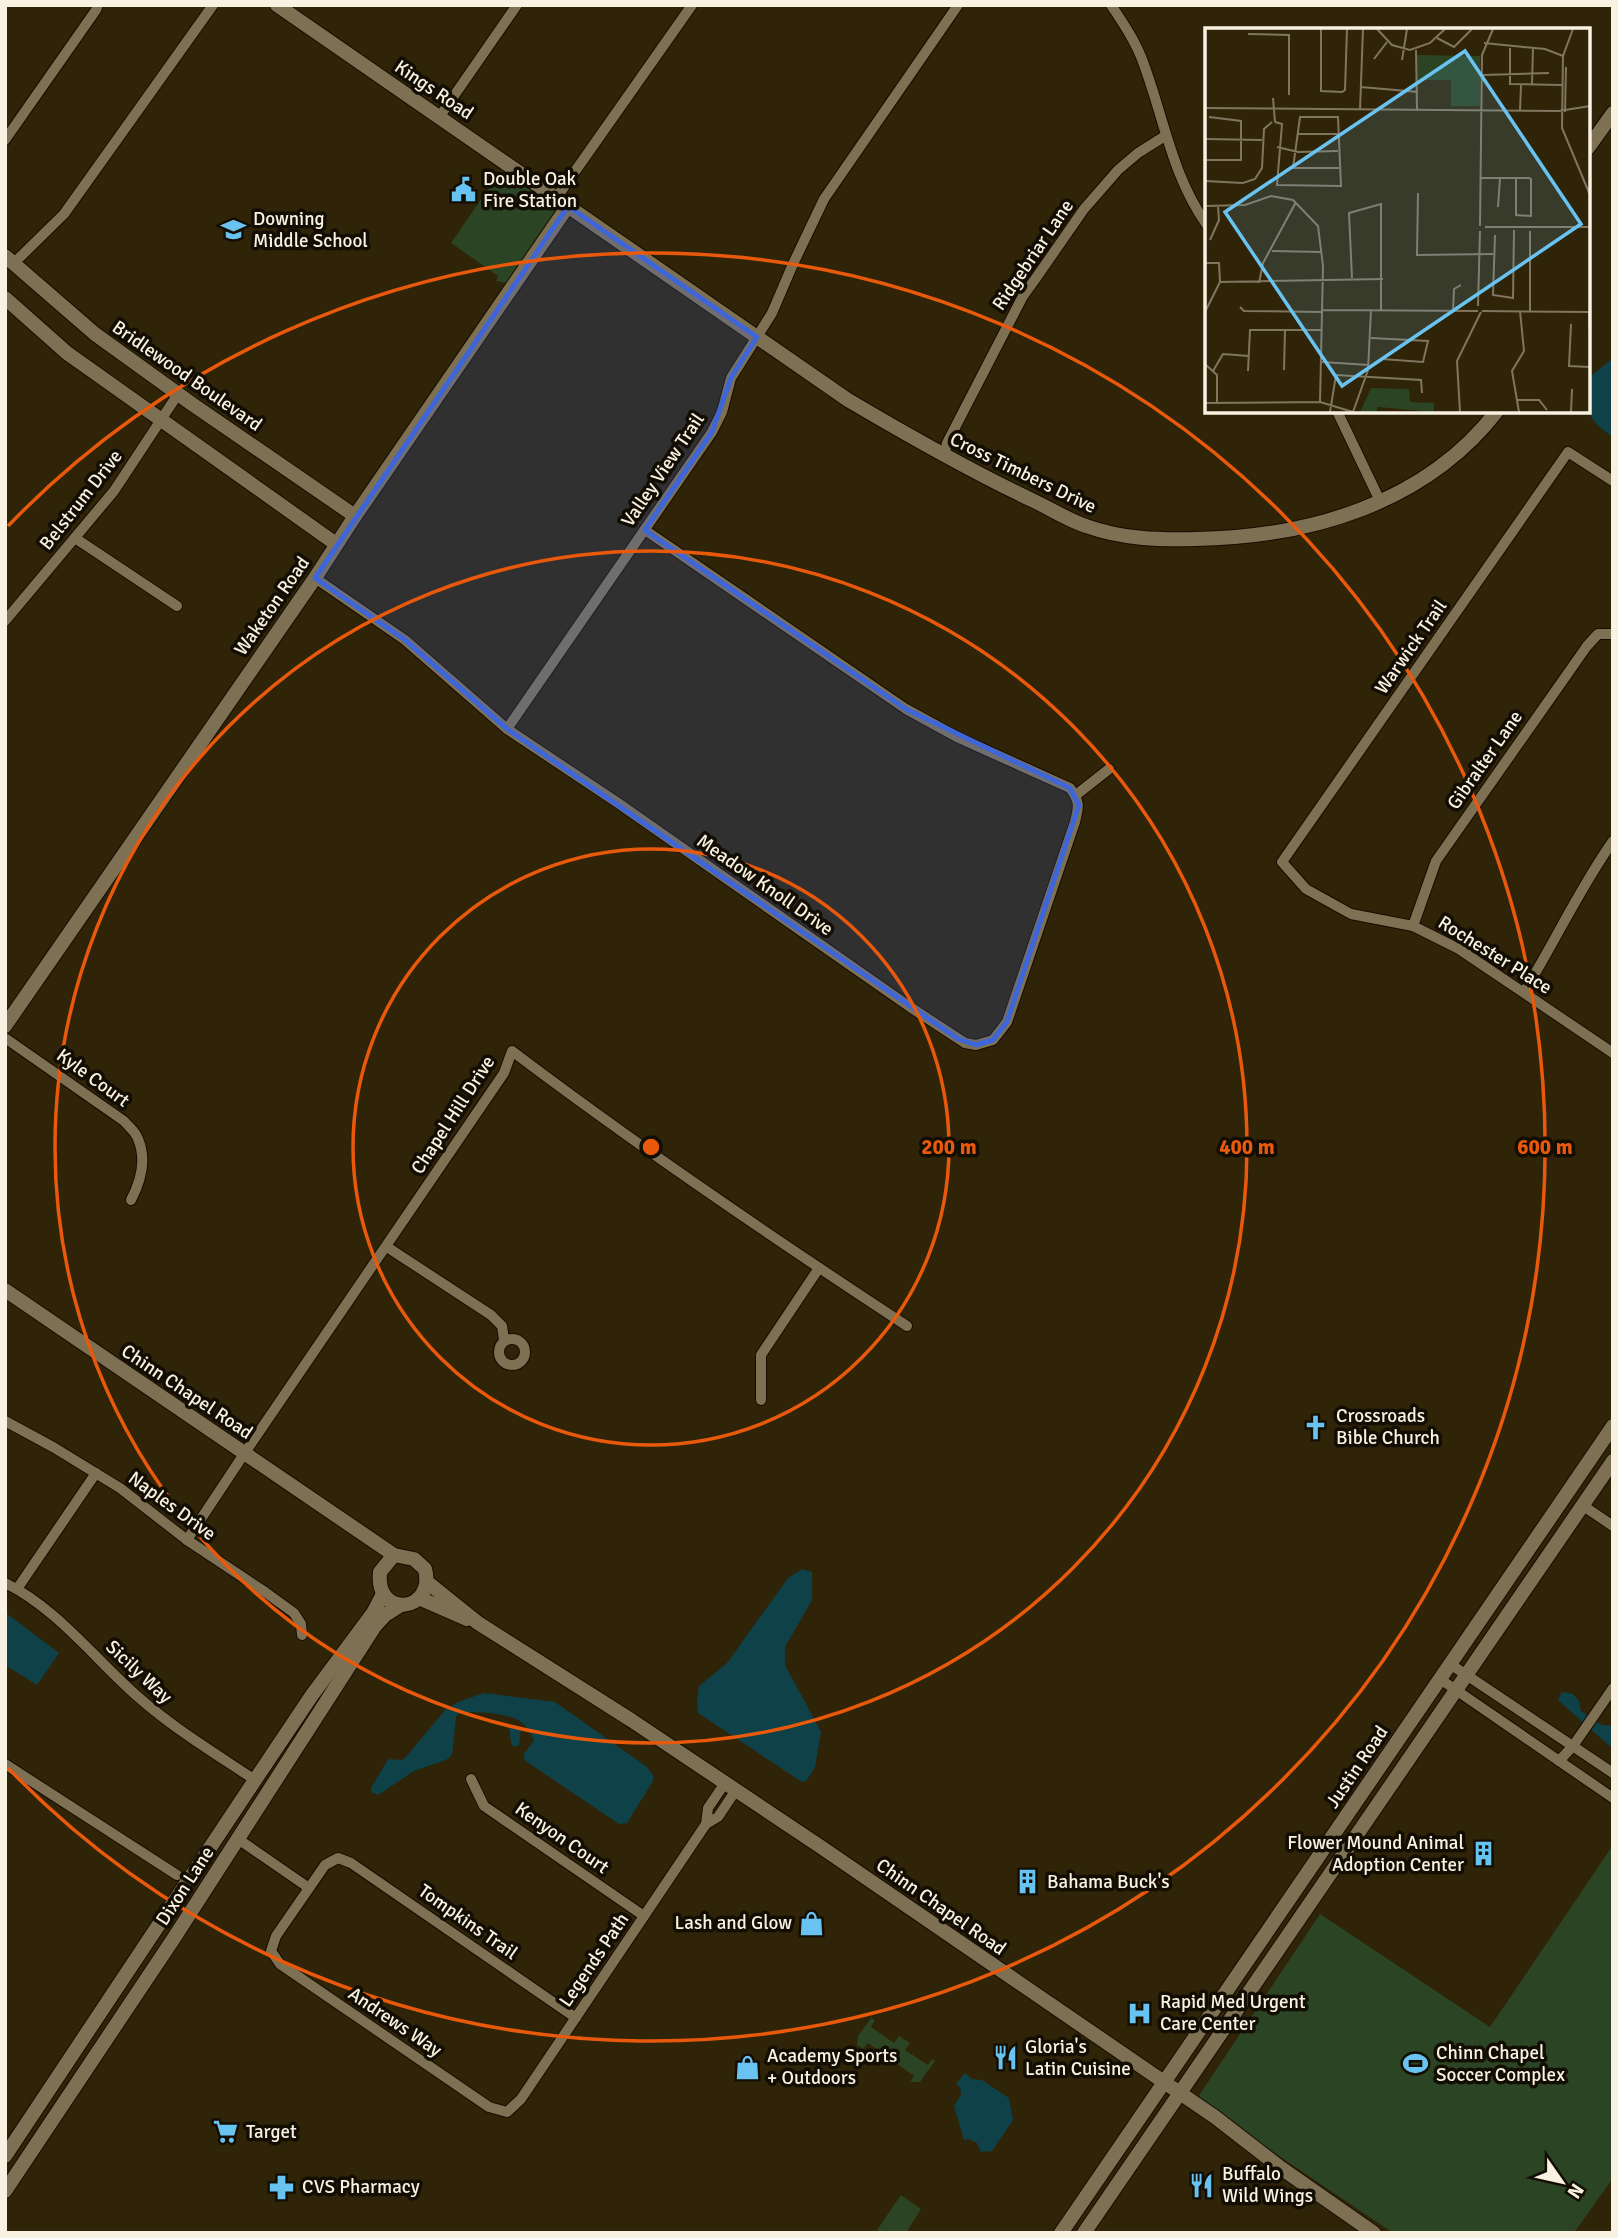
<svg xmlns="http://www.w3.org/2000/svg" width="1618" height="2238" viewBox="0 0 1618 2238" font-family="Signika,sans-serif">
	<style>
		.green { fill: #2b4423 }
		.water { fill: #0f4149 }
		.lines { fill: none; stroke-linecap: round; stroke-linejoin: round }
		.street-casing { stroke: #170c00; stroke-width: 12 }
		.secondary-casing { stroke: #170c00; stroke-width: 16 }
		.street { stroke: #7d7053; stroke-width: 10 }
		.secondary { stroke: #7d7053; stroke-width: 14 }
		.marked { fill: #3e66d9; fill-opacity: 0.2; stroke: #3e66d9; stroke-width: 5; stroke-linejoin: round }
		.ring { fill: none; stroke: #e8590c; stroke-width: 3.5 }
		.labels { text-anchor: middle; dominant-baseline: central; stroke-width: 7; stroke-linejoin: round; paint-order: stroke }
		.street-label { font-size: 19px; fill: #f9f1e1; stroke: #130e04 }
		.poi-label { font-size: 19px; fill: #f9f1e1; stroke: #130e04; text-anchor: start }
		.inset-road { fill: none; stroke: #80755f; stroke-width: 2 }
		.view { fill: #69c3f1; fill-opacity: 0.15; stroke: #69c3f1; stroke-width: 3.5 }
		.inset-edge { fill: none; stroke: #f9f1e1; stroke-width: 3.5 }
		.centre { fill: #e8590c; stroke: #130e04; stroke-width: 3.5 }
		.ring-label { font-size: 21px; text-anchor: middle; font-weight: bold; fill: #e8590c; stroke: #130e04; stroke-width: 7; stroke-linejoin: round; paint-order: stroke }
	</style>
	<rect width="100%" height="100%" fill="#2f2308"/>
	<g class="green">
		<polygon points="504,166 555,203 557,209 506,283 496,281 498,276 451,243"/>
		<polygon points="1613,1845 1613,2178 1574,2233 1393,2233 1196,2100 1320,1914 1490,2027"/>
		<polygon points="871,2018 875,2020 871,2027 894,2043 899,2036 910,2043 905,2050 928,2065 932,2059 935,2061 920,2082 910,2082 914,2076 868,2043 863,2049 857,2045 858,2036"/>
		<polygon points="901,2195 921,2209 906,2233 882,2233 877,2230"/>
	</g>
	<g class="water">
		<path d="M1613,358V437C1584,418 1588,410 1588,378Z"/>
		<polygon points="802,1569 812,1572 812,1600 785,1647 785,1665 821,1732 815,1767 807,1780 802,1782 698,1713 697,1701 699,1686 727,1663 788,1578"/>
		<polygon points="6,1613 59,1653 37,1685 5,1665"/>
		<polygon points="1562,1692 1573,1694 1579,1701 1581,1711 1602,1725 1613,1726 1613,1749 1558,1700"/>
		<path d="M484,1693L555,1702L647,1767L653,1775V1781L627,1823L619,1824L527,1762L524,1759V1754L534,1740C531,1734 527,1726 521,1722C510,1713 473,1711 459,1713L456,1717L452,1755L446,1760L414,1771L378,1795L371,1792V1788L387,1761L390,1759L402,1760L405,1758L446,1709L458,1702Z"/>
		<path d="M509,1726L521,1727L519,1746H512C511,1743 509,1728 509,1726Z"/>
		<polygon points="965,2073 972,2079 982,2080 1009,2098 1013,2120 992,2151 981,2152 977,2143 969,2139 964,2140 954,2106 961,2095 960,2087 956,2084"/>
	</g>
	<g class="lines">
		<defs>
			<g id="street">
				<path d="M1111,5C1123,23 1136,42 1143,62C1164,118 1172,176 1207,225"/>
				<polyline points="440,116 517,5"/>
				<polyline points="5,140 96,10 98,5"/>
				<polyline points="557,197 692,5"/>
				<polyline points="14,263 64,214 213,5"/>
				<polyline points="1337,411 1381,503"/>
				<polyline points="944,456 947,443 1023,296 1036,278 1084,209 1118,170 1138,153 1165,136"/>
				<polyline points="1613,481 1568,452 1282,862 1306,889 1351,914 1413,926 1459,949 1613,1053"/>
				<polyline points="75,538 177,606"/>
				<path d="M315,578L405,640L507,729L618,803L910,1007L965,1043L976,1045L993,1040L1007,1022L1075,822C1079,807 1080,801 1070,788L959,738L906,709L645,530"/>
				<polyline points="5,621 114,491 178,394"/>
				<polyline points="507,729 712,432 722,412 731,378 772,313 793,264 824,199 958,5"/>
				<polyline points="1076,795 1109,769"/>
				<polyline points="1413,926 1436,861 1587,646 1598,634 1613,634"/>
				<path d="M1524,992C1555,942 1579,889 1613,841"/>
				<path d="M5,1038L124,1121C128,1126 136,1132 138,1139C147,1160 141,1181 131,1200"/>
				<polyline points="387,1247 491,1315 502,1326 504,1340"/>
				<circle cx="512" cy="1352" r="13"/>
				<polyline points="761,1400 761,1355 819,1268"/>
				<polyline points="5,1421 53,1447 120,1488 187,1540 265,1592 294,1613 301,1624 302,1635"/>
				<polyline points="1582,1505 1613,1526"/>
				<path d="M187,1540L244,1454L504,1073L512,1051C640,1148 773,1238 907,1326"/>
				<path d="M5,1583C51,1605 88,1650 124,1684C163,1722 210,1750 255,1780"/>
				<polyline points="17,1589 96,1473"/>
				<polyline points="1450,1664 1613,1773"/>
				<polyline points="1440,1679 1613,1798"/>
				<polyline points="1559,1761 1573,1746 1613,1688"/>
				<polyline points="5,1764 177,1875"/>
				<polyline points="471,1779 484,1806 644,1916"/>
				<polyline points="706,1824 718,1817 736,1790"/>
				<polyline points="238,1839 309,1888"/>
				<polyline points="576,2018 351,1863 338,1858 325,1865 276,1936 271,1951 280,1964 489,2107 507,2112 521,2099 706,1824 708,1808 725,1783"/>
			</g>
			<g id="secondary">
				<path d="M277,5L848,400C909,436 970,471 1034,501C1051,509 1068,520 1086,526C1122,539 1159,540 1196,539C1309,537 1425,504 1497,411"/>
				<polyline points="1588,148 1613,113"/>
				<polyline points="5,256 95,334 192,404 355,516"/>
				<polyline points="5,298 67,353 336,544"/>
				<polyline points="5,1026 315,578 355,516 568,206"/>
				<polyline points="5,1290 394,1555"/>
				<path d="M394,1555L414,1559L425,1569C436,1612 375,1620 380,1572Z"/>
				<polyline points="427,1582 478,1623 631,1720 821,1847 1215,2117 1281,2168 1374,2233"/>
				<polyline points="419,1598 467,1619"/>
				<polyline points="5,2156 255,1780 312,1695 373,1613 383,1594"/>
				<polyline points="5,2191 174,1938 375,1626 385,1615 399,1606"/>
				<polyline points="1061,2233 1613,1426"/>
				<polyline points="1084,2233 1613,1461"/>
			</g>
		</defs>
		<use href="#street" class="street-casing"/>
		<use href="#secondary" class="secondary-casing"/>
		<use href="#street" class="street"/>
		<use href="#secondary" class="secondary"/>
	</g>
	<path class="marked" d="M568,206L757,337L731,378L712,432L645,530L906,709L1070,788L1079,805L1007,1022L993,1040L976,1045L958,1039L507,729L405,640L315,578Z"/>
	<g class="ring">
		<circle cx="651" cy="1147" r="298"/>
		<circle cx="651" cy="1147" r="596"/>
		<path d="M8 526A894 894 0 1 1 8 1768"/>
	</g>
	<defs>
		<symbol id="civic-bare" viewBox="-9 -9 18 18"><path d="M-.6-6.5H3V-4.5H.6V-3L4-1V1h2V6H-6V1h2V-1L-.6-3ZM-1.2 2.5V6h2.4V2.5Z" fill="#69c3f1" stroke="#130e04" stroke-width="2.5" paint-order="stroke"/></symbol>
		<symbol id="school-bare" viewBox="-9 -9 18 18"><path d="M0-5L7-2L0 1L-7-2ZM-4 1L0 2.5L4 1V4Q0 6-4 4Z" fill="#69c3f1" stroke="#130e04" stroke-width="2.5" paint-order="stroke"/></symbol>
		<symbol id="church-bare" viewBox="-9 -9 18 18"><path d="M-1.2-6h2.4v3.5h3.3v2.4h-3.3V6h-2.4V-.1h-3.3v-2.4h3.3Z" fill="#69c3f1" stroke="#130e04" stroke-width="2.5" paint-order="stroke"/></symbol>
		<symbol id="building-bare" viewBox="-9 -9 18 18"><path d="M-4-6H4V6H1V3H-1V6H-4ZM-2.5-4.3h1.7v1.8h-1.7ZM.8-4.3h1.7v1.8H.8ZM-2.5-1h1.7V.8h-1.7ZM.8-1h1.7V.8H.8Z" fill="#69c3f1" stroke="#130e04" stroke-width="2.5" paint-order="stroke"/></symbol>
		<symbol id="shop-bare" viewBox="-9 -9 18 18"><path d="M-5-2.5h2.3a2.7 3.5 0 0 1 5.4 0H5L5.5 6h-11ZM-1.5-2.5h3a1.5 2.3 0 0 0-3 0Z" fill="#69c3f1" stroke="#130e04" stroke-width="2.5" paint-order="stroke"/></symbol>
		<symbol id="hospital-bare" viewBox="-9 -9 18 18"><path d="M-5-5h3v3.5h4V-5h3V5h-3V1.5h-4V5h-3Z" fill="#69c3f1" stroke="#130e04" stroke-width="2.5" paint-order="stroke"/></symbol>
		<symbol id="restaurant-bare" viewBox="-9 -9 18 18"><path d="M-5-6h1v4h1v-4h1v4h1v-4h1v5L-1.5 .5V6h-2V.5L-5-1ZM5-6V6H3V1.5H1.5Q1.5-4 5-6Z" fill="#69c3f1" stroke="#130e04" stroke-width="2.5" paint-order="stroke"/></symbol>
		<symbol id="stadium-bare" viewBox="-9 -9 18 18"><path d="M0-5a6.5 5 0 1 0 0 10a6.5 5 0 1 0 0-10ZM-3.5-1.8h7v3.6h-7Z" fill="#69c3f1" stroke="#130e04" stroke-width="2.5" paint-order="stroke"/></symbol>
		<symbol id="supermarket-bare" viewBox="-9 -9 18 18"><path d="M-6-5.5h2.5l.6 2H6L4.5 2H-2.5L-4.4-4H-6ZM-1.5 3.2a1.3 1.3 0 1 0 .1 0ZM3 3.2a1.3 1.3 0 1 0 .1 0Z" fill="#69c3f1" stroke="#130e04" stroke-width="2.5" paint-order="stroke"/></symbol>
		<symbol id="pharmacy-bare" viewBox="-9 -9 18 18"><path d="M-2-6h4v4h4v4h-4v4h-4v-4h-4v-4h4Z" fill="#69c3f1" stroke="#130e04" stroke-width="2.5" paint-order="stroke"/></symbol>
	</defs>
	<g fill-rule="evenodd">
		<use href="#civic-bare" x="446" y="172" width="35" height="35"/>
		<use href="#school-bare" x="216" y="212" width="35" height="35"/>
		<use href="#church-bare" x="1298" y="1410" width="35" height="35"/>
		<use href="#building-bare" x="1466" y="1836" width="35" height="35"/>
		<use href="#building-bare" x="1010" y="1864" width="35" height="35"/>
		<use href="#shop-bare" x="794" y="1906" width="35" height="35"/>
		<use href="#hospital-bare" x="1122" y="1996" width="35" height="35"/>
		<use href="#restaurant-bare" x="988" y="2040" width="35" height="35"/>
		<use href="#stadium-bare" x="1398" y="2046" width="35" height="35"/>
		<use href="#shop-bare" x="730" y="2050" width="35" height="35"/>
		<use href="#supermarket-bare" x="208" y="2114" width="35" height="35"/>
		<use href="#restaurant-bare" x="1184" y="2168" width="35" height="35"/>
		<use href="#pharmacy-bare" x="264" y="2170" width="35" height="35"/>
	</g>
	<g class="labels">
		<g class="street-label">
			<text transform="translate(434 90) rotate(34)">Kings Road</text>
			<text transform="translate(1033 255) rotate(-56)">Ridgebriar Lane</text>
			<text transform="translate(187 376) rotate(35)">Bridlewood Boulevard</text>
			<text transform="translate(663 470) rotate(-56)">Valley View Trail</text>
			<text transform="translate(1023 473) rotate(26)">Cross Timbers Drive</text>
			<text transform="translate(81 500) rotate(-52)">Belstrum Drive</text>
			<text transform="translate(272 606) rotate(-55)">Waketon Road</text>
			<text transform="translate(1411 647) rotate(-55)">Warwick Trail</text>
			<text transform="translate(1485 760) rotate(-55)">Gibralter Lane</text>
			<text transform="translate(765 885) rotate(35)">Meadow Knoll Drive</text>
			<text transform="translate(1495 955) rotate(32)">Rochester Place</text>
			<text transform="translate(93 1078) rotate(36)">Kyle Court</text>
			<text transform="translate(453 1115) rotate(-57)">Chapel Hill Drive</text>
			<text transform="translate(187 1392) rotate(34)">Chinn Chapel Road</text>
			<text transform="translate(172 1506) rotate(36)">Naples Drive</text>
			<text transform="translate(139 1672) rotate(43)">Sicily Way</text>
			<text transform="translate(1357 1767) rotate(-56)">Justin Road</text>
			<text transform="translate(562 1838) rotate(35)">Kenyon Court</text>
			<text transform="translate(185 1886) rotate(-57)">Dixon Lane</text>
			<text transform="translate(941 1907) rotate(35)">Chinn Chapel Road</text>
			<text transform="translate(468 1922) rotate(35)">Tompkins Trail</text>
			<text transform="translate(594 1960) rotate(-56)">Legends Path</text>
			<text transform="translate(395 2022) rotate(34)">Andrews Way</text>
		</g>
		<g class="poi-label">
			<text x="483" y="179">Double Oak<tspan x="483" dy="22">Fire Station</tspan></text>
			<text x="253" y="219">Downing<tspan x="253" dy="22">Middle School</tspan></text>
			<text x="1336" y="1416">Crossroads<tspan x="1336" dy="22">Bible Church</tspan></text>
			<text x="1464" y="1843" text-anchor="end">Flower Mound Animal<tspan x="1464" dy="22">Adoption Center</tspan></text>
			<text x="1047" y="1882">Bahama Buck's</text>
			<text x="792" y="1923" text-anchor="end">Lash and Glow</text>
			<text x="1160" y="2002">Rapid Med Urgent<tspan x="1160" dy="22">Care Center</tspan></text>
			<text x="1025" y="2047">Gloria's<tspan x="1025" dy="22">Latin Cuisine</tspan></text>
			<text x="1436" y="2053">Chinn Chapel<tspan x="1436" dy="22">Soccer Complex</tspan></text>
			<text x="767" y="2056">Academy Sports<tspan x="767" dy="22">+ Outdoors</tspan></text>
			<text x="246" y="2132">Target</text>
			<text x="1222" y="2174">Buffalo<tspan x="1222" dy="22">Wild Wings</tspan></text>
			<text x="302" y="2187">CVS Pharmacy</text>
		</g>
	</g>
	<g transform="translate(1205 28)">
		<rect width="385" height="385" fill="#2f2308"/>
		<path d="M212,27L275,28V78H246V52H212ZM166,360L204,361L205,374L229,375V384L173,379L171,384H155Z" fill="#2b4423"/>
		<path class="inset-road" d="M116,1V63L137,64L140,62L142,1M172,1L187,17L205,22L225,15L240,1M368,1L358,28L357,100L385,167M43,6L84,7V67M232,10L249,19L267,1M279,15L340,21L358,28M305,20V56L357,57M211,22L212,81M169,31L182,14M197,32L202,1M277,47L344,45M327,57L328,20M156,59L213,64M68,70L70,94M0,80L354,83L385,78M155,82L158,1M315,83L316,57M360,84L361,39M70,94L77,96L72,157L136,158L133,89H95L88,140H134M93,106H133M0,111L57,112M72,119L93,124L133,123M0,132H36V93L4,89M275,150H324L326,151V188L311,187V150M0,153L38,155L50,151L57,140L59,101L67,94M213,165L212,227L288,226M0,178L40,177L66,168L88,172L113,198L118,238L115,374L0,375M293,179L295,150M275,198L277,27L288,1M280,199H385M325,203V283M290,207L288,267L308,270L309,202M5,212L14,192L13,178M67,223L117,224M0,235H14L15,254L0,284M147,250L144,185L176,176V282M15,254L178,251M54,255L58,235L91,174M273,278L275,203M35,279L39,283L118,284M118,282L273,283M248,283L249,261L256,257M277,283L385,284M384,284L385,308M366,296L364,338L385,339M166,310L223,313L218,334L177,331M117,334L164,337M0,336L12,347V375M79,342L80,302M8,343L18,326L44,328M43,343L45,302H117M311,372H334L342,382M115,374L148,384M125,384L131,347L216,352L217,365M148,384L163,342L166,282M255,384L252,333L276,284M314,384L307,343L319,323L315,283M366,384L367,361"/>
		<path class="view" d="M260,23L376,196L137,358L20,184Z"/>
		<rect width="385" height="385" class="inset-edge"/>
	</g>
	<circle cx="651" cy="1147" r="10" class="centre"/>
	<g class="ring-label">
		<text x="949" y="1154">200 m</text>
		<text x="1247" y="1154">400 m</text>
		<text x="1545" y="1154">600 m</text>
	</g>
	<rect width="1618" height="2238" fill="none" stroke="#f9f1e1" stroke-width="14"/>
	<g transform="translate(1562 2182) rotate(124)" stroke="#130e04" stroke-width="5" paint-order="stroke">
	<path d="M0-5L12 26L0 18L-12 26Z" fill="#f9f1e1"/>
	<text y="-10" font-size="19" font-weight="bold" text-anchor="middle" fill="#f9f1e1">N</text>
	</g>
</svg>
